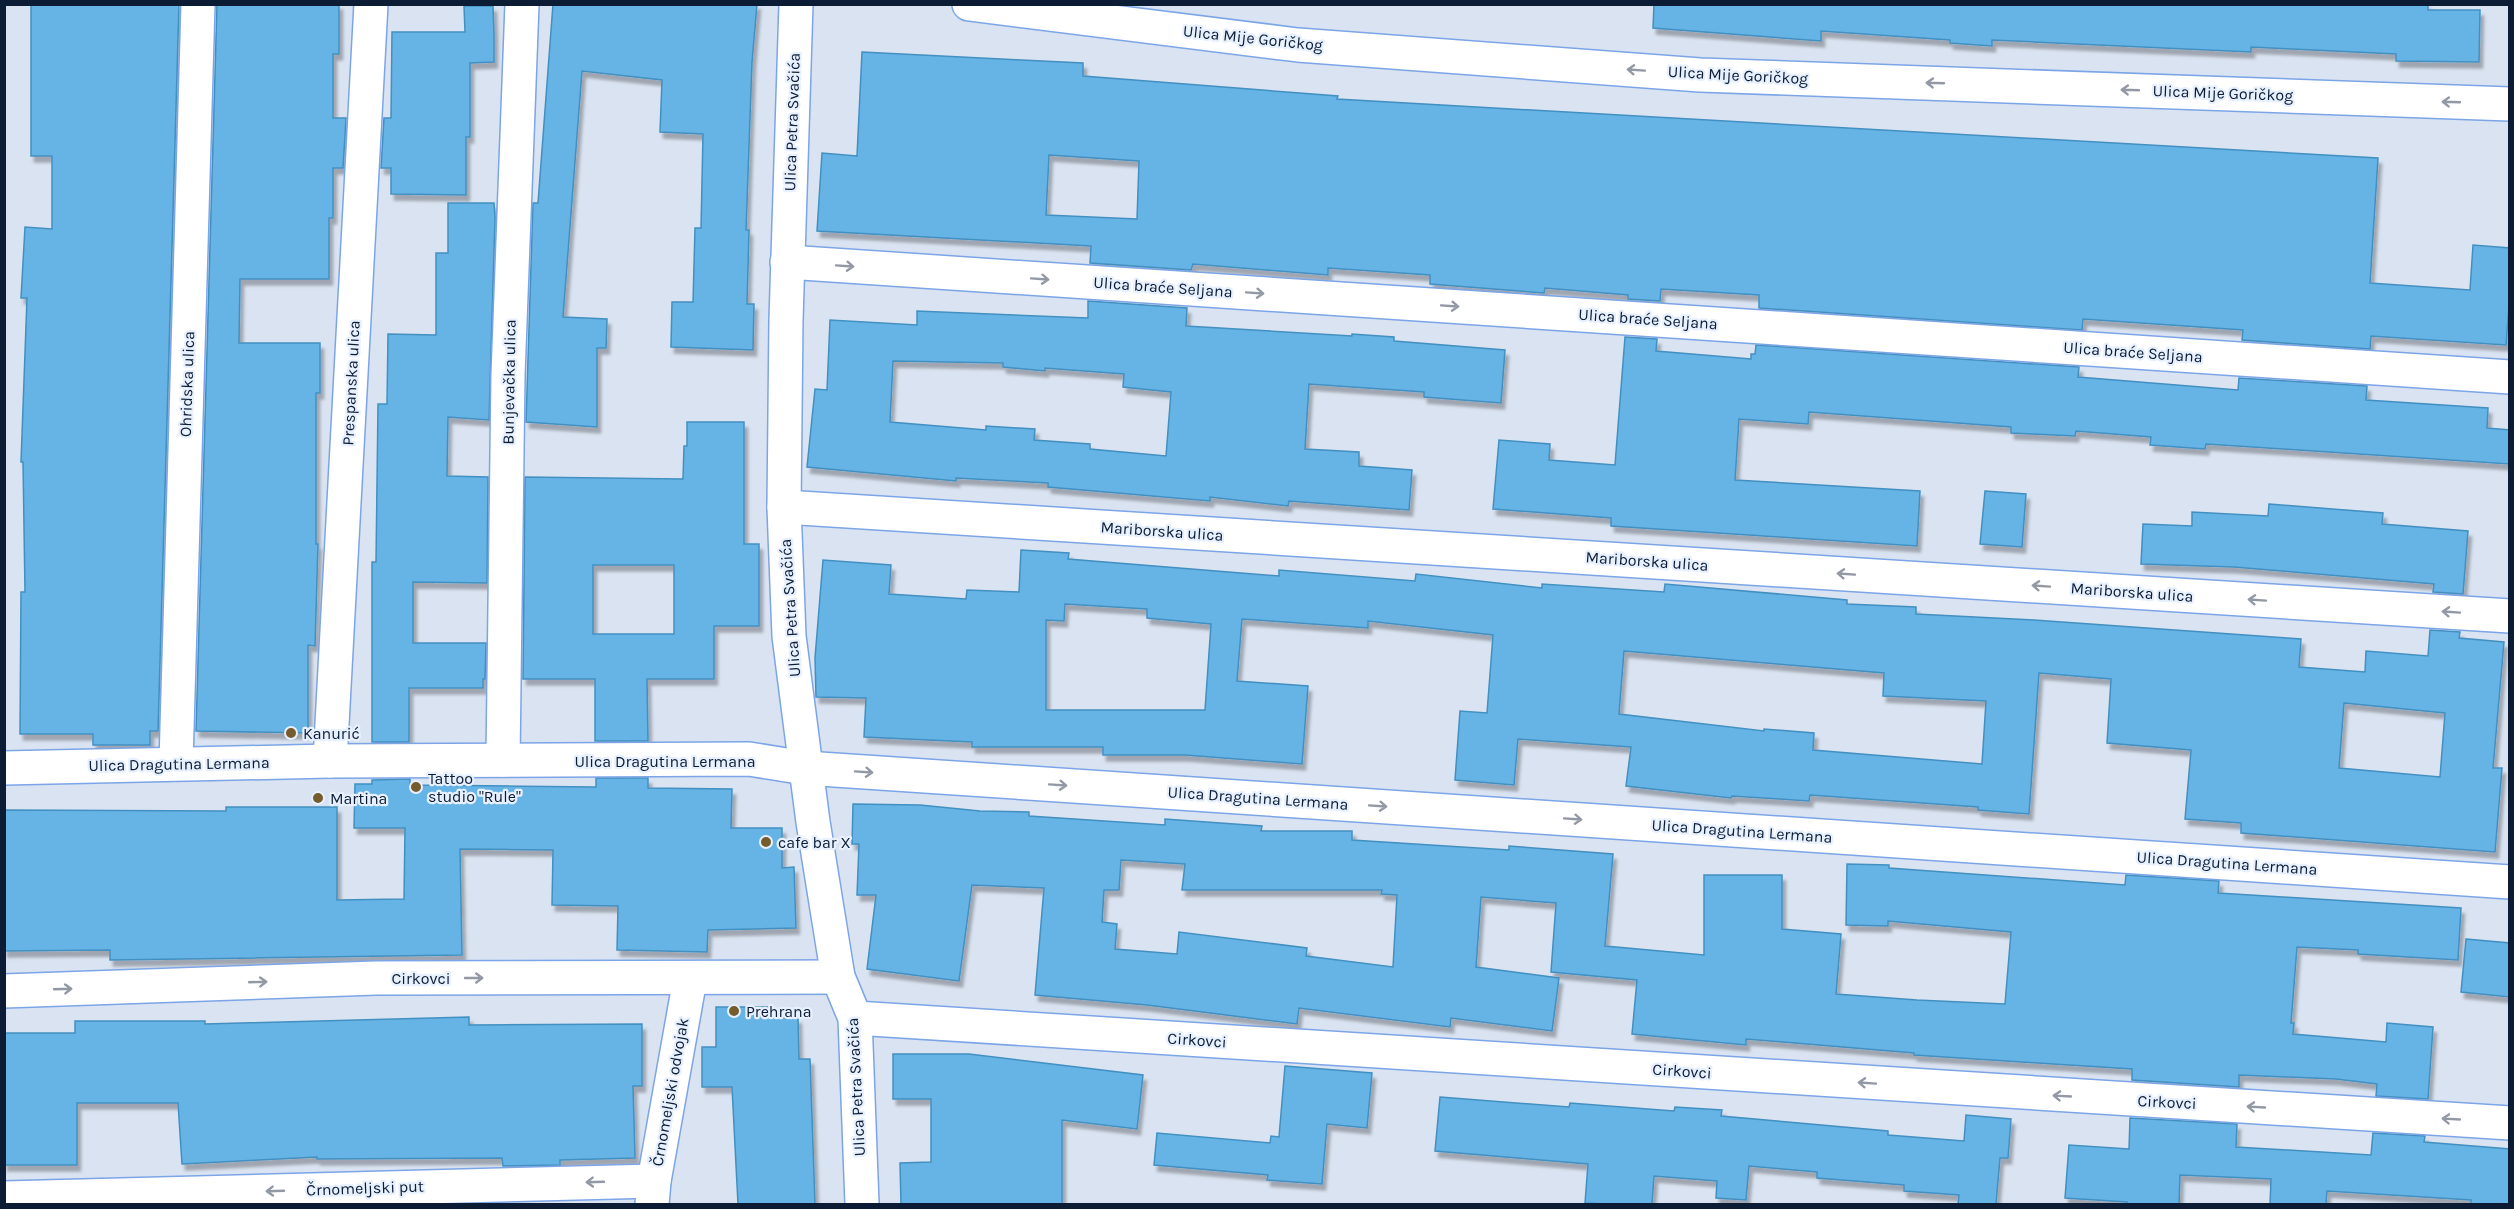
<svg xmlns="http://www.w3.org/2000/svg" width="2514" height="1209" viewBox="0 0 2514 1209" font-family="Karla,sans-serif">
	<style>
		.building { fill: #66b3e6; stroke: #4390c1; stroke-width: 1.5; fill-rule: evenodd; filter: url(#shadow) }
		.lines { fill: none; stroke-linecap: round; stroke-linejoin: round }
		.minor-casing { stroke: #7ca5e7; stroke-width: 36 }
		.minor { stroke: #fff; stroke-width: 33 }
		.oneway { stroke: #9299a4 }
		.poi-dot { fill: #765b2d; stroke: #e7f0fe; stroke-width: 2 }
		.labels { text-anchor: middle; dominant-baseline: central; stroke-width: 4.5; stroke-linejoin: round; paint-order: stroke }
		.street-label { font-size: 16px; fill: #0c1c35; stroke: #e7f0fe }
		.poi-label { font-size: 16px; fill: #0c1c35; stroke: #e7f0fe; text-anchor: start }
	</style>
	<defs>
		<filter id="shadow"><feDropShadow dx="3.5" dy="6" stdDeviation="1.5" flood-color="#0004"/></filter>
	</defs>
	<rect width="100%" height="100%" fill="#dae3f1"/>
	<g class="building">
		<polygon points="31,4 179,4 158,731 150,731 150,745 93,745 93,734 20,734 21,592 25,592 23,462 21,462 27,298 21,298 25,227 52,229 52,156 31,156"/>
		<polygon points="217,4 339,4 339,54 333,54 333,118 346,118 343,168 333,168 333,218 329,218 329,279 240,279 239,343 320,343 320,393 316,393 316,544 318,544 315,646 308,645 308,733 196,731"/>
		<polygon points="553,4 757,4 752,62 746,230 749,230 747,304 754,304 753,350 671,347 672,302 693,302 695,228 701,228 703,134 660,132 662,80 582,71 563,317 607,319 606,348 597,348 597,427 526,422 533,203 538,203"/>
		<polygon points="1654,4 2428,4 2428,10 2480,10 2479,62 2396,61 2396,54 2251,47 2251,52 1992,40 1992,46 1950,43 1950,40 1821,31 1821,41 1653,28"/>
		<polygon points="464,6 493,6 494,34 494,62 470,63 470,137 466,137 466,195 391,194 391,168 381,168 384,118 391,118 392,32 465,32"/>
		<path d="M862,52L1083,63V76L1338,96L1337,99L2378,158L2370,283L2470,290L2473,245L2510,248V293L2506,345L2371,336L2370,349L2242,340L2243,330L2083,319L2082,330L1759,308V295L1661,289L1660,301L1628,299V295L1545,288L1544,293L1430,284V275L1328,268V275L1193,264L1191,270L1090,263L1091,246L817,231L822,153L857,156ZM1049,155L1139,161L1137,219L1046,215Z"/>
		<polygon points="448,203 494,203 495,218 489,420 448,417 447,476 488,477 487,583 413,582 413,643 486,643 485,679 483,679 483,688 409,688 409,742 372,742 372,562 376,562 378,404 387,404 388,334 436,335 436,253 448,253"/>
		<path d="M1088,301L1187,308L1186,326L1352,336V334L1394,337V341L1505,350L1501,403L1424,397V392L1309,384L1305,449L1359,452V466L1412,470L1409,510L1289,501L1288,506L1210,497V501L1048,487V483L956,478V481L807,467L815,389L827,390L830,320L917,325V311L1088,318ZM893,361L1003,363V367L1045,371V368L1124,374L1123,387L1171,392L1166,456L1090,449V444L1034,440L1035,429L986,426V430L890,422Z"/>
		<polygon points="1625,337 1657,339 1656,351 1751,359 1751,354 1755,354 1756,345 2079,367 2078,377 2238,390 2239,378 2367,386 2366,400 2488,408 2487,428 2510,430 2510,464 2206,444 2205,449 2150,445 2151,437 2076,431 2075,436 2011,433 2011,427 1809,412 1808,424 1739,419 1735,480 1920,491 1917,546 1611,526 1611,518 1493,509 1499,440 1550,444 1549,460 1615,465"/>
		<path d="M687,422H744V544H759V626H714V679H647L648,741H595V679H523L525,477L683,479L684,446H687ZM593,565H674V634H593Z"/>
		<polygon points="1985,491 2026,494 2022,547 1980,544"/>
		<polygon points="2269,504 2383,513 2382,524 2468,531 2463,594 2433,592 2434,584 2234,567 2141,564 2143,524 2192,526 2192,512 2268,516"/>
		<path d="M1021,550L1069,553L1068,559L1279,576V570L1415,581L1416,574L1542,588V584L1664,592L1665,584L1847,600V604L1916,607V614L2034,620L2301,639L2299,667L2365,672L2366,651L2428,656L2430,630L2460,632L2459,638L2504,642L2493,768H2502L2495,852L2241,833V823L2185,819L2191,750L2107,743L2111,679L2039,673L2029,814L1978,810V807L1810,795L1809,801L1732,796L1731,798L1626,786L1631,747L1518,739L1514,785L1455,780L1460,711L1487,713L1493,635L1368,621V628L1242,619L1237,681L1308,686L1302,764L1185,755H1103V747H972V742L864,737L866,698L816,697L815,658L823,560L891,565L889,594L966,599L967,590L1019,592ZM1065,604L1147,609V618L1211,624L1205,710H1046V620L1064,621ZM1624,651L1884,673L1883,696L1986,701L1982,764L1813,750L1814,733L1764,729V731L1619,714ZM2344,703L2445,713L2440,777L2339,768Z"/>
		<polygon points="596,778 648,778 648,788 732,789 731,828 782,828 782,868 794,867 796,928 708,930 707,952 617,950 618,906 552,905 553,850 460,849 462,955 110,960 110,950 4,951 4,810 226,811 226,807 337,807 337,900 404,899 405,828 354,828 355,784 372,784 372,780 410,779 410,785 596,787"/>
		<path d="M853,804L920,805L980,811L1029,812V816L1165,825V819L1262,826L1261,831H1352V840L1509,850V846L1613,854L1605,946L1704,955V875H1782V929L1841,934L1836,994L1917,1000L2005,1004L2011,932L1888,921V926L1846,925L1847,864L1889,865V868L2125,885L2126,875L2219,881L2218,893L2461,908L2458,960L2358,954V950L2297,947L2291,1023H2294L2293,1034L2386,1042L2387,1023L2433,1027L2428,1099L2376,1096L2377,1084L2336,1079L2239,1075V1087L2132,1080V1069L1914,1055V1053L1746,1039V1045L1632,1034L1637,980L1551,972L1556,903L1481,897L1476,967L1559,978L1552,1031L1451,1018L1450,1027L1299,1008L1297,1024L1147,1005L1035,995L1044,888L972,885L959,981L867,969L876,895H857L859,844H852ZM1121,860L1185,864L1182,890H1382L1381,894L1397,895L1393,967L1306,956L1307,948L1179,932L1177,954L1115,949L1117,924L1102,922L1104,890H1119Z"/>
		<polygon points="2466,939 2510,943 2510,997 2461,992"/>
		<polygon points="716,1007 769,1007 769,1018 798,1018 799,1059 810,1059 815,1204 738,1204 732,1087 702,1087 702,1047 716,1047"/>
		<polygon points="469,1017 469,1025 642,1024 642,1086 633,1086 635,1158 560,1160 560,1165 503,1166 502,1158 317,1159 317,1157 182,1164 178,1103 77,1103 77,1165 4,1165 4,1033 75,1033 75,1021 205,1021 205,1024"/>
		<polygon points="893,1054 969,1054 1143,1075 1137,1129 1062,1120 1062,1204 901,1204 900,1163 931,1162 931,1099 893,1099"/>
		<polygon points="1285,1066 1372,1073 1367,1128 1327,1124 1322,1184 1267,1180 1268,1175 1154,1165 1157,1133 1270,1143 1271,1136 1279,1137"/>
		<polygon points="1440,1097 1569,1107 1570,1103 1674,1111 1675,1107 1722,1110 1721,1116 1888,1131 1888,1135 1964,1141 1966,1115 2011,1119 2008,1158 2000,1158 1996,1204 1958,1204 1959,1195 1904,1191 1904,1185 1817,1178 1817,1172 1749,1166 1746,1200 1716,1198 1717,1181 1654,1176 1652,1204 1606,1204 1585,1203 1588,1164 1435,1151"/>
		<polygon points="2130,1118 2237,1124 2236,1147 2371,1155 2373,1133 2425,1136 2424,1142 2510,1149 2510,1204 2471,1204 2471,1200 2327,1191 2326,1204 2270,1204 2271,1179 2180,1175 2179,1204 2127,1204 2127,1202 2065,1198 2069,1145 2129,1149"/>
	</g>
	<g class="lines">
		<defs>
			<g id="minor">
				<polyline points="796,4 786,320 784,507 789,636 813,822 838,977 855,1018 862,1204"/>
				<polyline points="969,4 1298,45 1700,75 2510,104"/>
				<polyline points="787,262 2510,377"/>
				<polyline points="784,507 2510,616"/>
				<polyline points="503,760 508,375 522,4"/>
				<polyline points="330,761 371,4"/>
				<polyline points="176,763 198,4"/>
				<polyline points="4,768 330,761 749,759 805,768 2510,882"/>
				<polyline points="4,991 376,978 838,977"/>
				<polyline points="855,1018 2510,1123"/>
				<polyline points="4,1198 654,1181"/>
				<polyline points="652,1204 654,1181 690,979"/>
			</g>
		</defs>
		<use href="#minor" class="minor-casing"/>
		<use href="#minor" class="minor"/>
	</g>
	<defs><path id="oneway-shaft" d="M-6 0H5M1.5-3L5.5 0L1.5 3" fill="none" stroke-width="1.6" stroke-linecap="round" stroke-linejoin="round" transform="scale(1.5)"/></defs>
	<g class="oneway">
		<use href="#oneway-shaft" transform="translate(1636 70) rotate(-176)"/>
		<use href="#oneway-shaft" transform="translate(1935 83) rotate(-178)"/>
		<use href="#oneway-shaft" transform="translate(2130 90) rotate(-178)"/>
		<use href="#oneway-shaft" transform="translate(2451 102) rotate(-178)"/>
		<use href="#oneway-shaft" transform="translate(845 266) rotate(4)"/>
		<use href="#oneway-shaft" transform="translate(1040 279) rotate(4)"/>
		<use href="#oneway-shaft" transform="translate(1255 293) rotate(4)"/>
		<use href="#oneway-shaft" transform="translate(1450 306) rotate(4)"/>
		<use href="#oneway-shaft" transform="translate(1846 574) rotate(-176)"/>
		<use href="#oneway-shaft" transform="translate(2041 586) rotate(-176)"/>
		<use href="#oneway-shaft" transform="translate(2257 600) rotate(-176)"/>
		<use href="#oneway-shaft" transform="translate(2451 612) rotate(-176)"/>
		<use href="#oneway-shaft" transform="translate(864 772) rotate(4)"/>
		<use href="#oneway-shaft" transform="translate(1058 785) rotate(4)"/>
		<use href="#oneway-shaft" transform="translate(1378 806) rotate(4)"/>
		<use href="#oneway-shaft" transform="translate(1573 819) rotate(4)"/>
		<use href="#oneway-shaft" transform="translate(474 978)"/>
		<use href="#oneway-shaft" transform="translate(258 982) rotate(-2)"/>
		<use href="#oneway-shaft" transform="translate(63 989) rotate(-2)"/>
		<use href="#oneway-shaft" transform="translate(1867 1083) rotate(-176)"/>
		<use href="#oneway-shaft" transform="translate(2062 1096) rotate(-177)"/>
		<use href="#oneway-shaft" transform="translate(2256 1107) rotate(-177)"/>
		<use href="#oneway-shaft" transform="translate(2451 1119) rotate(-177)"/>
		<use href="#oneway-shaft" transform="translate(595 1182) rotate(178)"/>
		<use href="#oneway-shaft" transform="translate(275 1191) rotate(178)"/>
	</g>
	<g class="poi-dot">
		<circle cx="291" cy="733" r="6"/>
		<circle cx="416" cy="787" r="6"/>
		<circle cx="318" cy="798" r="6"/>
		<circle cx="766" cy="842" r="6"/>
		<circle cx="734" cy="1011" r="6"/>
	</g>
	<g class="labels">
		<g class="street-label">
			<text transform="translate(1253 38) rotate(6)">Ulica Mije Goričkog</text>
			<text transform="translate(1738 75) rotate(3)">Ulica Mije Goričkog</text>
			<text transform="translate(2223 93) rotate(2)">Ulica Mije Goričkog</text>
			<text transform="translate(792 122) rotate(-88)">Ulica Petra Svačića</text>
			<text transform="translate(1163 287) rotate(4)">Ulica braće Seljana</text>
			<text transform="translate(1648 319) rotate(4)">Ulica braće Seljana</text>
			<text transform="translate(2133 352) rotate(4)">Ulica braće Seljana</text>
			<text transform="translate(509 382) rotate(-89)">Bunjevačka ulica</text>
			<text transform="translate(351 383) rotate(-87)">Prespanska ulica</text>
			<text transform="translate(187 384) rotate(-88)">Ohridska ulica</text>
			<text transform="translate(1162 531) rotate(4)">Mariborska ulica</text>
			<text transform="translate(1647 561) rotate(4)">Mariborska ulica</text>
			<text transform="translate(2132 592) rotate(4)">Mariborska ulica</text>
			<text transform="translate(790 608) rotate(-94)">Ulica Petra Svačića</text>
			<text x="665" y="761">Ulica Dragutina Lermana</text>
			<text transform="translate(179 764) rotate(-1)">Ulica Dragutina Lermana</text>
			<text transform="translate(1258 798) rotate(4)">Ulica Dragutina Lermana</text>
			<text transform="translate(1742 831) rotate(4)">Ulica Dragutina Lermana</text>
			<text transform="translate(2227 863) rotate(4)">Ulica Dragutina Lermana</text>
			<text x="421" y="978">Cirkovci</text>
			<text transform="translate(1197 1040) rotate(4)">Cirkovci</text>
			<text transform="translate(1682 1071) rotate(4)">Cirkovci</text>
			<text transform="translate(856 1087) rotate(-93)">Ulica Petra Svačića</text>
			<text transform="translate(670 1092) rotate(-80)">Črnomeljski odvojak</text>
			<text transform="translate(2167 1102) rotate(3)">Cirkovci</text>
			<text transform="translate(365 1188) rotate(-2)">Črnomeljski put</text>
		</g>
		<g class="poi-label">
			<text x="303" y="733">Kanurić</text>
			<text x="428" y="778">Tattoo<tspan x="428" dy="18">studio "Rule"</tspan></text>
			<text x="330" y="798">Martina</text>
			<text x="778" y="842">cafe bar X</text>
			<text x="746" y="1011">Prehrana</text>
		</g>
	</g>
	<rect width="2514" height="1209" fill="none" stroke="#0c1c35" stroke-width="12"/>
</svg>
